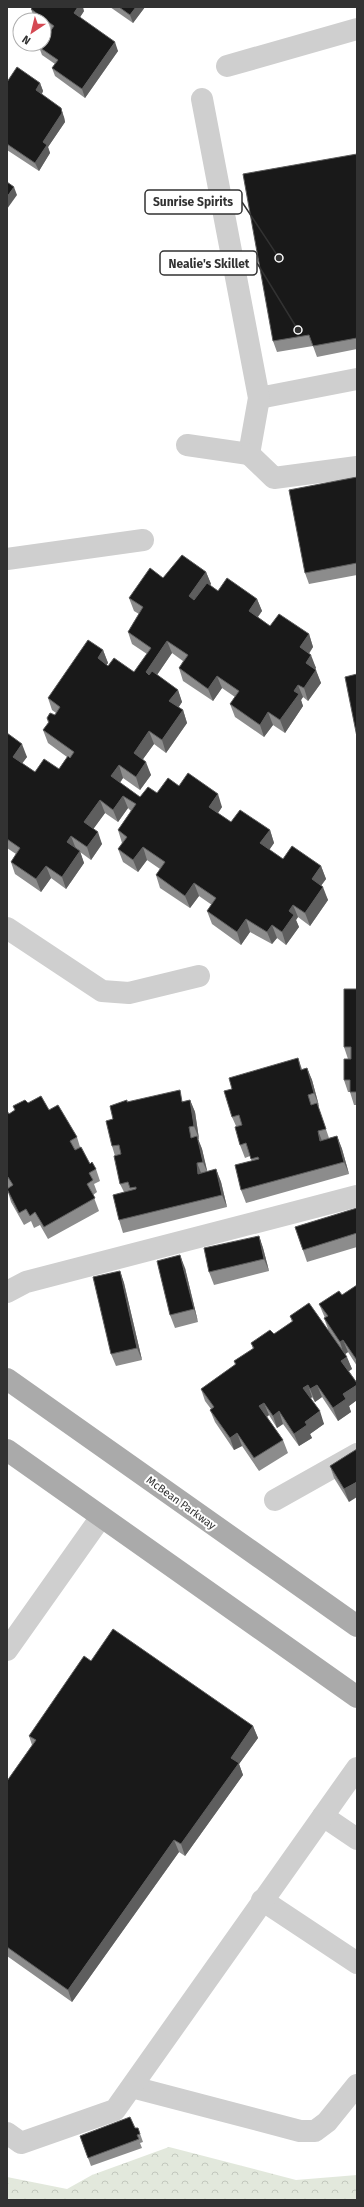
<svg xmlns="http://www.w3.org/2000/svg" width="364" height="2207" viewBox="0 0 364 2207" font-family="'Fira Sans',sans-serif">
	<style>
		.forest { fill: url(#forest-crowns) }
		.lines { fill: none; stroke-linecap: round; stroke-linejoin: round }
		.minor { stroke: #cfcfcf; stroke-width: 22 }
		.major { stroke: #aaa; stroke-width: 22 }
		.wall { fill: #8c8c8c }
		.shaded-wall { fill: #5e5e5e }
		.building { fill: #191919; stroke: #5e5e5e }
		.labels { text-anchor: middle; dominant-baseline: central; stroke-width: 4; stroke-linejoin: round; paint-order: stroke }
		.street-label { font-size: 11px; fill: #323232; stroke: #fff }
		.leader { fill: none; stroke: #323232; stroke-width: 1.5 }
		.callout-dot { fill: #323232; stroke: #fff; stroke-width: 1.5 }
		.callout { fill: #fff; stroke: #323232; stroke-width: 1.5 }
		.callout-label { font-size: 12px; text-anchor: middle; font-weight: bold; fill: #323232 }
	</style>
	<defs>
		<pattern id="forest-crowns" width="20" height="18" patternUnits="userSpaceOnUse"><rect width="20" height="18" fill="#e2e8dc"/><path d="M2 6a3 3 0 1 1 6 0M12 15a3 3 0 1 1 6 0" fill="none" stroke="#c2c7bd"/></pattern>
	</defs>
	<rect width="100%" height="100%" fill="#fff"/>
	<polygon class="forest" points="169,2147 296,2180 357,2175 357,2200 7,2200 7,2177 67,2189 92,2175"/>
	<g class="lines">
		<g class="minor">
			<polyline points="227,66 357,29"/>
			<polyline points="259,398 357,379"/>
			<polyline points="187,445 249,454 259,398 202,99"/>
			<polyline points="249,454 274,478 357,467"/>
			<polyline points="7,559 143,540"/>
			<polyline points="7,928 102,991 129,993 199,976"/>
			<polyline points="7,1292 26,1282 357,1196"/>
			<polyline points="275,1500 357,1454"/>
			<polyline points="7,1650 101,1517"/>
			<polyline points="323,1816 357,1839"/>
			<polyline points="262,1900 357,1963"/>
			<polyline points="132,2087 300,2131 315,2131 327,2122 357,2085"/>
			<polyline points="7,2133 21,2143 115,2110 357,1768"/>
		</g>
		<g class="major">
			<polyline points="7,1379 357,1626"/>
			<polyline points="7,1450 357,1697"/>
		</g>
	</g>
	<g class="wall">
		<polygon points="110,7 145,7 133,23"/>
		<polygon points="31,9 84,11 80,17 118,51 85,98 55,76 52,68 55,64 42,55 39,47 51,30 44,25 44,20 37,20 34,18"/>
		<polygon points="7,82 40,83 43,91 42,94 64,117 65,122 48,147 50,153 39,171 7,150"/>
		<polygon points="357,154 357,349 317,357 313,346 277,352 273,341"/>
		<polygon points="357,477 357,575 309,584 305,573"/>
		<polygon points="206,572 211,584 210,585 218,591 257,599 262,611 258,617 270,626 309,634 313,647 309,654 316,668 315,669 321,683 308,701 303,697 301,700 303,706 285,733 273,725 264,737 235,717 230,704 235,697 222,688 213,701 183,681 179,668 183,661 172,653 157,675 178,690 182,702 178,708 183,710 187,723 166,753 154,744 143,759 151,775 140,790 123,778 120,783 140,797 157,793 179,786 222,807 218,813 231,822 270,830 274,843 269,850 283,859 321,866 326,879 321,886 328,900 310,926 298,917 296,920 299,927 286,945 277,938 272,944 250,932 241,945 212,924 207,911 212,905 199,896 190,908 160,888 156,875 160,869 147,860 138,872 123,862 118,849 122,843 118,830 131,811 128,808 118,822 105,813 93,829 102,844 91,860 80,852 84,863 66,889 51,878 41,892 15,874 11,862 16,854 7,848 7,733 27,757 22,763 35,772 59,769 67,757 48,743 43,730 48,723 47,718 55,715 56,713 52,710 48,698 103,650 108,663 106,665 108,666 134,672 147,654 132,644 128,632 139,614 134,611 129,598 163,578"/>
		<polygon points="357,989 357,1105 354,1105 350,1092 348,1092 344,1080 348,1059 344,1047"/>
		<polygon points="298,1058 302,1069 307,1068 312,1080 319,1106 318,1106 329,1138 337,1136 342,1149 349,1174 246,1203 241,1190 252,1161 250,1156 245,1158 240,1145 236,1126 232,1117 232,1089"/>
		<polygon points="190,1100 195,1112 199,1139 198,1139 202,1149 207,1172 216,1169 221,1182 227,1207 123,1233 119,1220 124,1192 120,1184 115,1156 112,1146 128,1102 184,1101"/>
		<polygon points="28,1103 49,1110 77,1137 80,1147 90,1164 96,1169 100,1181 94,1184 97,1192 93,1195 99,1211 48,1239 40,1225 34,1228 31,1221 24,1225 11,1202 8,1192 7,1193 7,1111 9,1114"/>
		<polygon points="357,1208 357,1247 307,1262 295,1227"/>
		<polygon points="259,1236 263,1248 269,1271 214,1285 209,1272"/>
		<polygon points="185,1268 198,1322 175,1328 170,1315"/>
		<polygon points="120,1271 124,1283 142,1360 116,1366 111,1354"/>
		<polygon points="357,1285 357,1366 348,1352 345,1354 352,1369 349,1371 357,1383 357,1400 349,1406 351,1412 338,1421 322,1397 315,1402 312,1397 311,1398 324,1424 310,1434 312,1438 299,1446 283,1424 277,1428 269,1415 267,1417 283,1440 288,1453 259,1471 242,1446 234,1450 215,1422 210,1410 211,1409 205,1401 201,1389 235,1365 234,1361 253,1349 251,1343 274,1334 292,1322 290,1316 328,1329 324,1318 325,1318 319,1304 342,1295"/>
		<polygon points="357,1449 349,1502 334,1478 330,1466"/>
		<polygon points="91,1661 253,1726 258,1738 239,1764 243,1775 185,1856 179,1852 72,2002 7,1956 7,1781 32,1745 29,1736"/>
		<polygon points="135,2128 138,2128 143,2142 140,2143 142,2148 91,2166 80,2136"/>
	</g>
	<g class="shaded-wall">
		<polygon points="78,7 83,7 84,11 77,22 74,13"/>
		<polygon points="136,7 145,7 133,23 130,15"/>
		<polygon points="115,42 118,51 85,98 82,89"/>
		<polygon points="40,83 43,91 39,99 36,90"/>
		<polygon points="61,108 64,117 65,122 48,147 50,153 39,171 35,163 43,142"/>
		<polygon points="14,187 17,195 7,209 7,197"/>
		<polygon points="206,572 211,584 193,609 189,596"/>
		<polygon points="257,599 262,611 253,623 249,611"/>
		<polygon points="309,634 313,647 304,660 300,647"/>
		<polygon points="167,641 172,653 150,685 146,672"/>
		<polygon points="103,650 108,663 102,671 98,658"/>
		<polygon points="311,655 316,668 310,676 306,663"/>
		<polygon points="316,670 321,683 308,701 304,688"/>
		<polygon points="217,676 222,688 213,701 208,689"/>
		<polygon points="298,685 303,697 301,700 303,706 285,733 280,720 294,691"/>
		<polygon points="178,690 182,702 174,714 169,701"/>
		<polygon points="183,710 187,723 166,753 162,740"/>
		<polygon points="268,712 273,725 264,737 260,725"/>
		<polygon points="149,731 154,744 138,766 134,753"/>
		<polygon points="22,744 27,757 18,769 13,757"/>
		<polygon points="146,762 151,775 140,790 136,777"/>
		<polygon points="119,765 123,778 115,789 111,776"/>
		<polygon points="218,794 222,807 214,819 209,807"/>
		<polygon points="123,796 128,808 118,822 113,810"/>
		<polygon points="100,800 105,813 89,835 84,822"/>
		<polygon points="270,830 274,843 265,856 260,843"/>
		<polygon points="98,832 102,844 91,860 87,847"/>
		<polygon points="71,836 76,849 67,842"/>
		<polygon points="143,847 147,860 138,872 133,860"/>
		<polygon points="80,851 84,863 66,889 62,877"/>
		<polygon points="46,866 51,878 41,892 36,879"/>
		<polygon points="321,866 326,879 316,892 312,879"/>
		<polygon points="194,883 199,896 190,908 185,896"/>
		<polygon points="323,887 328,900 310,926 305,913"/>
		<polygon points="293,905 298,917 296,920 299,927 286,945 282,932 289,911"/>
		<polygon points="246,919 250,932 241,945 237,932"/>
		<polygon points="272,925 277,938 272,944 267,932"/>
		<polygon points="307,1068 312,1080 319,1106 314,1093"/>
		<polygon points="190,1100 195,1112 199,1139 194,1126"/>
		<polygon points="318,1131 323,1143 320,1141"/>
		<polygon points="197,1136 202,1149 208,1174 203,1162"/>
		<polygon points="337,1136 342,1149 349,1174 344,1162"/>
		<polygon points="197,1163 202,1175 198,1174"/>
		<polygon points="216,1169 221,1182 227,1207 222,1195"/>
		<polygon points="259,1236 263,1248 269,1271 264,1259"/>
		<polygon points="180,1255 185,1268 198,1322 194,1309"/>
		<polygon points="120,1271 124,1283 142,1360 137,1348"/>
		<polygon points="343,1340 348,1352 344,1355 340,1342"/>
		<polygon points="347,1357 352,1369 346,1373 341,1361"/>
		<polygon points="308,1385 312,1397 308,1401 303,1388"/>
		<polygon points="317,1385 322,1397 315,1402 310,1389"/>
		<polygon points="357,1385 357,1400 349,1406 351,1412 338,1421 333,1408 343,1394"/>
		<polygon points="264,1403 269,1415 264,1419 259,1406"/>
		<polygon points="279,1411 283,1424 277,1428 273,1416"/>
		<polygon points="320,1411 324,1424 310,1434 312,1438 299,1446 294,1434 305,1422"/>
		<polygon points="237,1433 242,1446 234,1450 230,1438"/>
		<polygon points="357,1482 357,1497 349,1502 344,1489"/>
		<polygon points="253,1726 258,1738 239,1764 243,1775 185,1856 181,1844 231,1758"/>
		<polygon points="174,1840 179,1852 72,2002 68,1990"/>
	</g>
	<g class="building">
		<polygon points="33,7 78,7 74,13 115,42 82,89 52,68 58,60 39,47 41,44 44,44 44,40 54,26 31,9"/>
		<polygon points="119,7 136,7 130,15"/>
		<polygon points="17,67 40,83 36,90 61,108 62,113 43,142 47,145 35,163 7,144 7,82"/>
		<polygon points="357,154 357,338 313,346 309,335 273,341 243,174"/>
		<polygon points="7,182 14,187 7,197"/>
		<polygon points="357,477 357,563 305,573 289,490"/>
		<polygon points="182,555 206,572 189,596 194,600 207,583 218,591 227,578 257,599 249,611 270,626 279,614 309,634 300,647 311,655 306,663 316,670 304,688 298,685 294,691 299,694 280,720 268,712 260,725 230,704 239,691 217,676 208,689 179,668 188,655 167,641 146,672 149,675 152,671 178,690 169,701 183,710 162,740 149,731 134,753 146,762 136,777 119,765 111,776 140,797 148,787 157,793 168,778 179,786 188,773 218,794 209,807 231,822 240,810 270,830 260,843 283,859 292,846 321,866 312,879 323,887 305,913 293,905 289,911 294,915 282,932 272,925 267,932 246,919 237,932 207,911 216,898 194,883 185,896 156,875 165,862 143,847 133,860 118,849 127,837 118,830 136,804 123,796 113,810 100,800 84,822 98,832 87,847 71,836 67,842 80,851 62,877 46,866 36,879 11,862 20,848 7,839 7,733 22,744 13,757 35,772 44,759 59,769 68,756 70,758 74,752 43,730 49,722 47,718 50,713 55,715 60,707 48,698 88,640 103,650 98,658 108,666 114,658 134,672 151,648 128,632 143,607 129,598 150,568 163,578"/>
		<polygon points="357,674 357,737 345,677"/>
		<polygon points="344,989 357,989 357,1092 350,1092 350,1080 344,1080 344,1059 351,1059 351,1047 344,1047"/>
		<polygon points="298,1058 301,1070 307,1068 314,1093 308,1095 311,1105 317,1103 326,1129 318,1131 320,1141 337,1136 344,1162 241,1190 235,1165 259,1159 258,1157 251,1159 246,1143 240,1145 235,1127 242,1125 239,1115 232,1117 224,1091 232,1089 229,1078"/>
		<polygon points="180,1090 182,1102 190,1100 194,1126 189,1127 191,1138 197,1136 203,1162 197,1163 198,1174 216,1169 222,1195 119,1220 113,1195 136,1189 136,1187 130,1188 128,1182 120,1184 114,1156 121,1154 119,1145 112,1146 106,1121 113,1119 110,1106 127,1100 127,1102"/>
		<polygon points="41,1096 49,1110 58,1105 77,1137 70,1141 75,1150 81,1147 90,1164 92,1162 96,1169 89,1173 93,1180 87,1184 95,1198 44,1227 35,1212 30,1216 26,1209 19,1213 7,1189 13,1185 8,1177 7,1178 7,1111 9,1114 15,1110 13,1106 25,1100 28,1103"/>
		<polygon points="357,1208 357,1233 303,1250 295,1227"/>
		<polygon points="259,1236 264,1259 209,1272 204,1248"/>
		<polygon points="180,1255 194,1309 170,1315 157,1261"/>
		<polygon points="120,1271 137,1348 111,1354 93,1277"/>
		<polygon points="357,1285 357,1358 356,1359 343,1340 340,1342 324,1318 328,1316 319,1304 339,1291 342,1295"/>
		<polygon points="309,1303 347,1357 341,1361 357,1383 357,1385 343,1394 346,1399 333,1408 317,1385 310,1389 308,1385 303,1388 320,1411 305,1422 307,1425 294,1434 279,1411 273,1416 264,1403 259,1406 283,1440 254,1458 237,1433 230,1438 210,1410 214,1407 201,1389 236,1364 234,1361 254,1348 251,1343 270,1330 274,1334 293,1321 290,1316"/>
		<polygon points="357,1449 357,1482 344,1489 330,1466"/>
		<polygon points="113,1629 253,1726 231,1758 239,1763 181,1844 174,1840 68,1990 7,1947 7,1781 36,1740 29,1736 84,1656 91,1661"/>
		<polygon points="130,2117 135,2128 138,2128 140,2134 137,2135 139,2139 88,2158 80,2136"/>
	</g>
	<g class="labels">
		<g class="street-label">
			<text transform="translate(181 1503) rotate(36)">McBean Parkway</text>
		</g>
	</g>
	<path class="leader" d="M279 258L242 202M298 330L257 263"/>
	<g class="callout-dot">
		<circle cx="279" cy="258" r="4"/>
		<circle cx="298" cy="330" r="4"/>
	</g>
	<g class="callout">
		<rect x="145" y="190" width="97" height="24" rx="4"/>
		<rect x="160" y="251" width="97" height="24" rx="4"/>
	</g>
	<g class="callout-label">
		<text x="193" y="206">Sunrise Spirits</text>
		<text x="209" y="268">Nealie's Skillet</text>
	</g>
	<rect width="364" height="2207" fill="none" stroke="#323232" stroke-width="16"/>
	<g transform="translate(32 32) rotate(215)"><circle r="19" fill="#ffffff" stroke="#adadad"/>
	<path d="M0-3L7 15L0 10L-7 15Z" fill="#d54953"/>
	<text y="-6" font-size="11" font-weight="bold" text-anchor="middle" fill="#323232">N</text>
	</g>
</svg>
